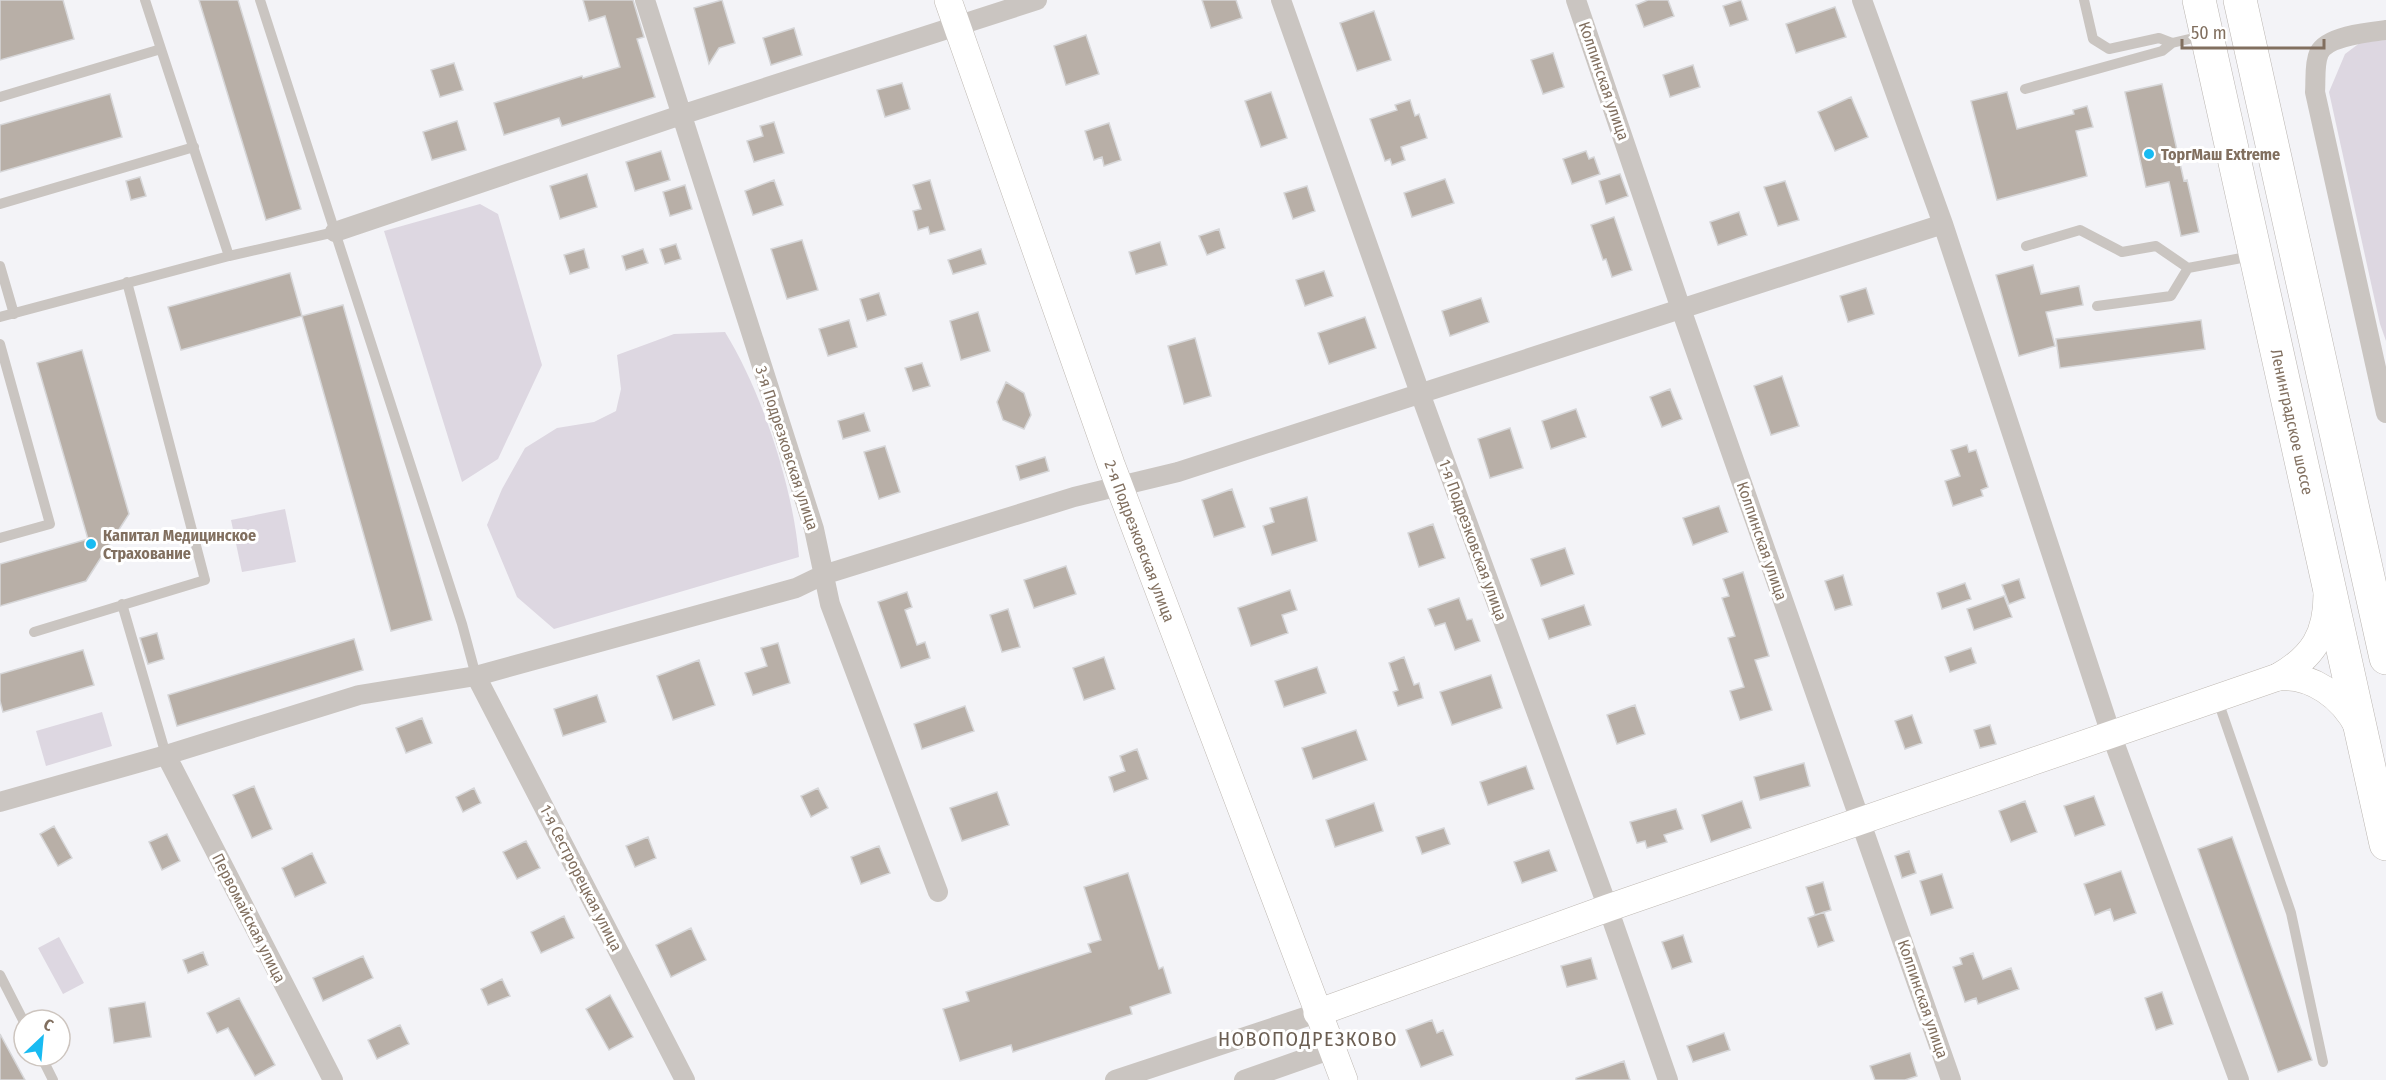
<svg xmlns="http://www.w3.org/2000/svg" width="2386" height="1080" font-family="'Fira Sans Condensed',sans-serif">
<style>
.green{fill:#ddd7e1}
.building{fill:#b8afa7;stroke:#d6d6d8;stroke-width:1.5}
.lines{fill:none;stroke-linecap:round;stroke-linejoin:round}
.secondary-casing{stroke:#bfb9b3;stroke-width:28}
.highway-casing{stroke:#bbb6b2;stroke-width:34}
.lane{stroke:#cac5c1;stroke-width:10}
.street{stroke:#cac5c1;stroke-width:20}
.secondary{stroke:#fff;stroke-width:27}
.highway{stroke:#fff;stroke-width:33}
.poi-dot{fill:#18bbf2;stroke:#fff;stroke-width:2}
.labels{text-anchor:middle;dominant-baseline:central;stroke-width:6;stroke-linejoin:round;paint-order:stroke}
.street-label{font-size:16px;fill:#816f5f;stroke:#fff}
.poi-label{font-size:16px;font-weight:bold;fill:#816f5f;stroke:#fff;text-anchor:start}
.quarter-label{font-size:20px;letter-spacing:1.5px;fill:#6b5e52;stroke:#fff}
</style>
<rect width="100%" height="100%" fill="#f3f3f7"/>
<path class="green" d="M2386,40v301l-6,-17 -51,-232 16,-38 16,-12z
M480,204l18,10 44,151 -44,94 -36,23 -78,-251z
M725,332c37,60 68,155 74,225l-245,72 -37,-32 -30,-72 15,-36 23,-41 32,-20 37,-6 22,-11 5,-22 -4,-34 57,-21z
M285,509l11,53 -54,10 -11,-52z
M102,712l10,34 -66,20 -10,-35z
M59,937l25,46 -21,11 -25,-46z"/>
<path class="building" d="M0,0h63l11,39 -74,21z
M199,0h39l63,209 -35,11z
M583,0h50l11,37 -7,2 18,58 -93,29 -3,-8 -55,17 -10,-32 88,-27 1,2 37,-11 -15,-51 -16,5z
M722,0l13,43 -16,5 -10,16 -15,-56z
M1202,0h34l6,18 -31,10z
M1648,0h20l6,16 -30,11 -8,-22z
M1741,0l7,20 -18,6 -7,-20z
M1835,7l11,30 -50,16 -10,-29z
M1374,11l17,49 -34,11 -17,-48z
M794,28l8,27 -31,10 -8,-27z
M1086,35l13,39 -33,11 -12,-39z
M1553,53l11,34 -21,7 -12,-34z
M454,63l9,27 -23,7 -9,-27z
M1693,65l7,22 -30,10 -7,-22z
M902,83l8,26 -25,8 -8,-27z
M2162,84l22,97 3,-1 12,52 -18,4 -12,-54 -23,5 -21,-95z
M1271,92l16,46 -26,9 -16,-46z
M2007,92l10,37 57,-15 -1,-4 14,-4 6,21 -17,4 11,45 -90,24 -26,-99z
M110,94l12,43 -122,35v-47z
M1851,97l17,40 -33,14 -17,-39z
M1410,100l5,16 4,-2 8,24 -26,9 4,13 -13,5 -2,-6 -5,2 -15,-42 27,-9 -2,-5z
M457,121l9,29 -34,10 -9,-28z
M774,122l10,31 -30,9 -7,-21 16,-5 -3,-10z
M1109,123l12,37 -17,6 -2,-9 -8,3 -9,-29z
M661,151l9,29 -35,11 -9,-29z
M1586,151l3,8 5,-2 6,17 -28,10 -9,-25z
M587,174l10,33 -37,12 -10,-33z
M1620,174l8,22 -22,8 -7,-23z
M140,177l6,19 -15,4 -5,-19z
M1445,179l9,24 -42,14 -8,-24z
M774,180l9,25 -30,10 -8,-24z
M930,180l15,50 -15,4 -2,-7 -10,3 -5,-19 8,-2 -8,-24z
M1785,181l14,39 -21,6 -14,-39z
M685,185l7,24 -22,7 -7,-24z
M1307,186l8,25 -22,8 -9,-26z
M1739,212l8,23 -29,10 -8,-23z
M1614,217l18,53 -20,7 -6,-18 -3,1 -12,-35z
M1219,229l6,19 -18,7 -8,-19z
M802,240l16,50 -31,9 -16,-50z
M1160,242l7,23 -31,9 -7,-22z
M676,244l5,15 -16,5 -5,-15z
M584,249l5,19 -19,6 -6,-19z
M643,249l5,14 -22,7 -4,-14z
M981,249l5,15 -33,10 -5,-14z
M2033,265l8,29 38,-8 4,19 -37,7 9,34 -36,10 -23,-81z
M1324,271l9,25 -28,10 -9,-26z
M290,273l12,43 -121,34 -13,-43z
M1866,288l8,26 -26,8 -8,-26z
M879,293l7,22 -19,6 -7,-22z
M1481,298l8,24 -39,14 -8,-25z
M343,305l89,315 -41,11 -89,-315z
M978,312l12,39 -29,9 -11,-39z
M1365,317l11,31 -47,16 -11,-31z
M849,320l8,27 -29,9 -9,-27z
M2201,320l4,29 -145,19 -4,-29z
M1195,338l16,58 -27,8 -16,-58z
M82,350l47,164 -43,67 -86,25v-42l88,-25 -51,-176z
M922,363l8,23 -17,5 -8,-23z
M1782,376l17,50 -28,9 -17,-49z
M1006,382l18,11 7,22 -7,14 -21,-9 -6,-18z
M1670,389l12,30 -20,8 -12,-30z
M1576,409l10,28 -35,12 -9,-28z
M864,413l6,18 -27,8 -5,-18z
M1510,428l13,40 -33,10 -12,-39z
M1967,445l2,7 7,-2 12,37 -7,3 2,6 -30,10 -8,-25 15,-5 -9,-26z
M885,446l15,46 -21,7 -15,-47z
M1045,457l4,14 -29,9 -4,-14z
M1232,489l13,38 -31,10 -12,-37z
M1307,497l10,44 -45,14 -9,-29 11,-4 -4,-14z
M1719,506l9,26 -35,13 -10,-27z
M1433,524l12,34 -26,9 -11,-34z
M1565,548l9,26 -33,12 -10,-27z
M1066,566l10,28 -42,14 -10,-28z
M1743,572l26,84 -14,4 17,50 -32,10 -10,-29 14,-4 -16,-49 7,-2 -13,-38 7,-2 -6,-17z
M1843,575l9,30 -17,5 -10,-29z
M2019,579l6,19 -16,6 -7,-19z
M1965,583l6,16 -29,10 -5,-16z
M1290,590l7,20 -15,5 6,18 -37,13 -13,-38z
M907,592l5,15 -7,3 12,35 8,-3 5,16 -29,10 -23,-66z
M2004,596l8,21 -38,13 -7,-21z
M1459,598l8,22 5,-1 8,22 -25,9 -10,-27 -10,3 -7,-17z
M1584,605l7,20 -42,14 -7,-20z
M1008,609l12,38 -18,5 -12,-37z
M157,633l7,26 -16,5 -8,-26z
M354,639l9,31 -186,56 -9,-31z
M778,643l12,40 -37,12 -8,-22 22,-7 -6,-18z
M1971,648l5,15 -26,9 -5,-15z
M83,650l11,35 -91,27 -3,-11v-27z
M1104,657l11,32 -31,11 -11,-32z
M1404,657l10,28 5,-2 4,15 -25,8 -5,-14 5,-2 -9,-27z
M699,660l16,45 -42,15 -16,-44z
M1317,667l9,26 -42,14 -9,-26z
M1491,675l11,33 -50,17 -12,-33z
M597,695l9,27 -43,14 -9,-27z
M1635,705l10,29 -28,10 -10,-29z
M965,706l9,25 -52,18 -8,-25z
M1912,715l10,28 -17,6 -10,-28z
M422,718l10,25 -26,10 -10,-25z
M1990,725l6,19 -16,4 -6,-18z
M1356,730l11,30 -54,19 -11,-31z
M1137,749l11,30 -34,13 -5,-15 16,-6 -5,-15z
M1804,763l6,23 -50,14 -6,-23z
M1526,766l8,23 -46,16 -8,-23z
M254,786l18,43 -20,9 -19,-43z
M474,788l7,15 -18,9 -7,-15z
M818,788l10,20 -17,9 -10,-21z
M997,792l12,33 -47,16 -12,-33z
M2094,796l11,29 -30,11 -11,-30z
M1742,801l9,27 -40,14 -9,-27z
M2025,801l12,31 -26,10 -12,-31z
M1374,803l9,28 -48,16 -9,-27z
M1676,809l7,20 -19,6 3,7 -20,6 -2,-7 -8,2 -7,-21z
M54,826l18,32 -14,8 -18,-32z
M1444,828l6,16 -28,10 -6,-17z
M167,834l13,27 -18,9 -13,-28z
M648,837l8,21 -21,9 -9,-21z
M2232,837l80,223 -34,12 -80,-223z
M526,841l14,27 -23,11 -14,-27z
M879,846l11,27 -29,11 -10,-27z
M1549,850l8,21 -35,12 -8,-21z
M1909,851l7,22 -14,5 -7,-22z
M312,853l14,30 -31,14 -13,-29z
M2121,871l15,42 -22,8 -4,-12 -15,6 -11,-31z
M1128,873l31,96 4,-2 8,26 -41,14 2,7 -119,38 -2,-7 -51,16 -17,-52 26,-8 -3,-9 125,-40 -3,-8 13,-4 -17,-53z
M1942,874l11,34 -22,7 -11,-34z
M1823,882l8,28 -16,5 -9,-28z
M1824,912l10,29 -16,6 -10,-29z
M564,916l10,22 -33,15 -10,-21z
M691,928l15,32 -35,17 -15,-32z
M1683,935l9,27 -20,7 -10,-27z
M203,952l5,13 -20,8 -5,-13z
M1973,953l10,26 28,-11 8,21 -41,15 -2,-6 -11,4 -12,-35 9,-3 -2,-6z
M363,956l10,22 -50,23 -10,-23z
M1591,958l6,21 -30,8 -6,-21z
M502,979l8,17 -22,9 -7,-16z
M2162,992l11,32 -17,6 -11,-32z
M610,995l23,42 -24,13 -23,-41z
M239,998l36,67 -20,11 -27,-48 -11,5 -10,-20z
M145,1002l6,35 -37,6 -5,-35z
M1432,1020l5,13 6,-3 10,25 -32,12 -15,-37z
M400,1025l9,19 -32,15 -9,-19z
M1724,1033l6,17 -37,12 -6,-16z
M0,1034l25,46h-25z
M1910,1053l7,23 -12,4h-30l-5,-14z
M1624,1061l6,19h-54v-2z"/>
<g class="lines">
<g class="secondary-casing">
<g id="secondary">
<path id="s1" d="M948,0l163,464 233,616"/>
<path d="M2278,677c34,-3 65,20 80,50"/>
<path d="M1317,1013l291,-105 670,-231c35,-20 49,-42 49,-83"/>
</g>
</g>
<g class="highway-casing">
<g id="highway">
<path id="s2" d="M2199,0l187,844"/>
<path d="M2240,0l146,658"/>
</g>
</g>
<path class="lane" d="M2084,0l9,39 16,10 50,-11 13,5 30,-7
M2025,89l137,-38 10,-8
M0,97l161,-48 -16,-49
M0,204l194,-57
M335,232l127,392 14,52
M2026,246l54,-16 42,22 34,-6 32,22 64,-12
M229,256l106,-24 -75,-232
M0,266l14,48
M2097,306l74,-10 17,-28
M0,317l229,-61 -68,-207
M0,344l50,180 -50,14
M122,604l44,151
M34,632l171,-52 -78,-298
M2217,698l74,215 32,149
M0,975l24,47
M41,1056l12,24"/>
<path class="street" d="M645,0l169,529 16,75 108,288
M1281,0l139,393 188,515 60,172
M1576,0l105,309 270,771
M1862,0l81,224 168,510 128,346
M2386,30c-17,2 -59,6 -67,23 -5,11 -3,27 -4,39l71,321
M335,232l346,-117 356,-115
M476,676l209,404
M166,755l167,325
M0,802l166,-47 193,-60 117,-19 320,-88 27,-13 251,-78 104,-25 765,-248
M1115,1080l202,-67
M1244,1080l88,-31"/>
<use href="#secondary" class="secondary"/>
<use href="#highway" class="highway"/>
</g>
<g class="poi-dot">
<circle cx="2149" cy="154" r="6"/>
<circle cx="91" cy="544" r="6"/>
</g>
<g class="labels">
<g class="street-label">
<text transform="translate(1604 81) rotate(71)">Колпинская улица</text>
<text stroke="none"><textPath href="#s2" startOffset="432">Ленинградское шоссе</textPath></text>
<text transform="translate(787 448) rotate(72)">3-я Подрезковская улица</text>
<text transform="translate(1473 540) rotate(70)">1-я Подрезковская улица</text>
<text transform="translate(1762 541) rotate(71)">Колпинская улица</text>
<text stroke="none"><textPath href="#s1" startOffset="574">2-я Подрезковская улица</textPath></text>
<text transform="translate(581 878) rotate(63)">1-я Сестрорецкая улица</text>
<text transform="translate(249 918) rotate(63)">Первомайская улица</text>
<text transform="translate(1923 999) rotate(71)">Колпинская улица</text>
</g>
<g class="poi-label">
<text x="2161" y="154">ТоргМаш Extreme</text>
<text x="103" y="535">Капитал Медицинское<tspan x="103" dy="18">Страхование</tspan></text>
</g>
<g class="quarter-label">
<text x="1308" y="1039">НОВОПОДРЕЗКОВО</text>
</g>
</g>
<g transform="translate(42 1038) rotate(26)"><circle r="28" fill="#ffffff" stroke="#cdc5bf" stroke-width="1.5"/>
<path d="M0-4.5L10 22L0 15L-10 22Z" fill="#18bbf2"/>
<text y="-9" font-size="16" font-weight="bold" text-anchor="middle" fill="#816f5f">С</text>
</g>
<path d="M2182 39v9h142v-9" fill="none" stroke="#816f5f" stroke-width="3"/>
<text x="2191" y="39" font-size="18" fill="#816f5f" stroke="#ffffff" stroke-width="4.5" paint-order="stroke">50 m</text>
</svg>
